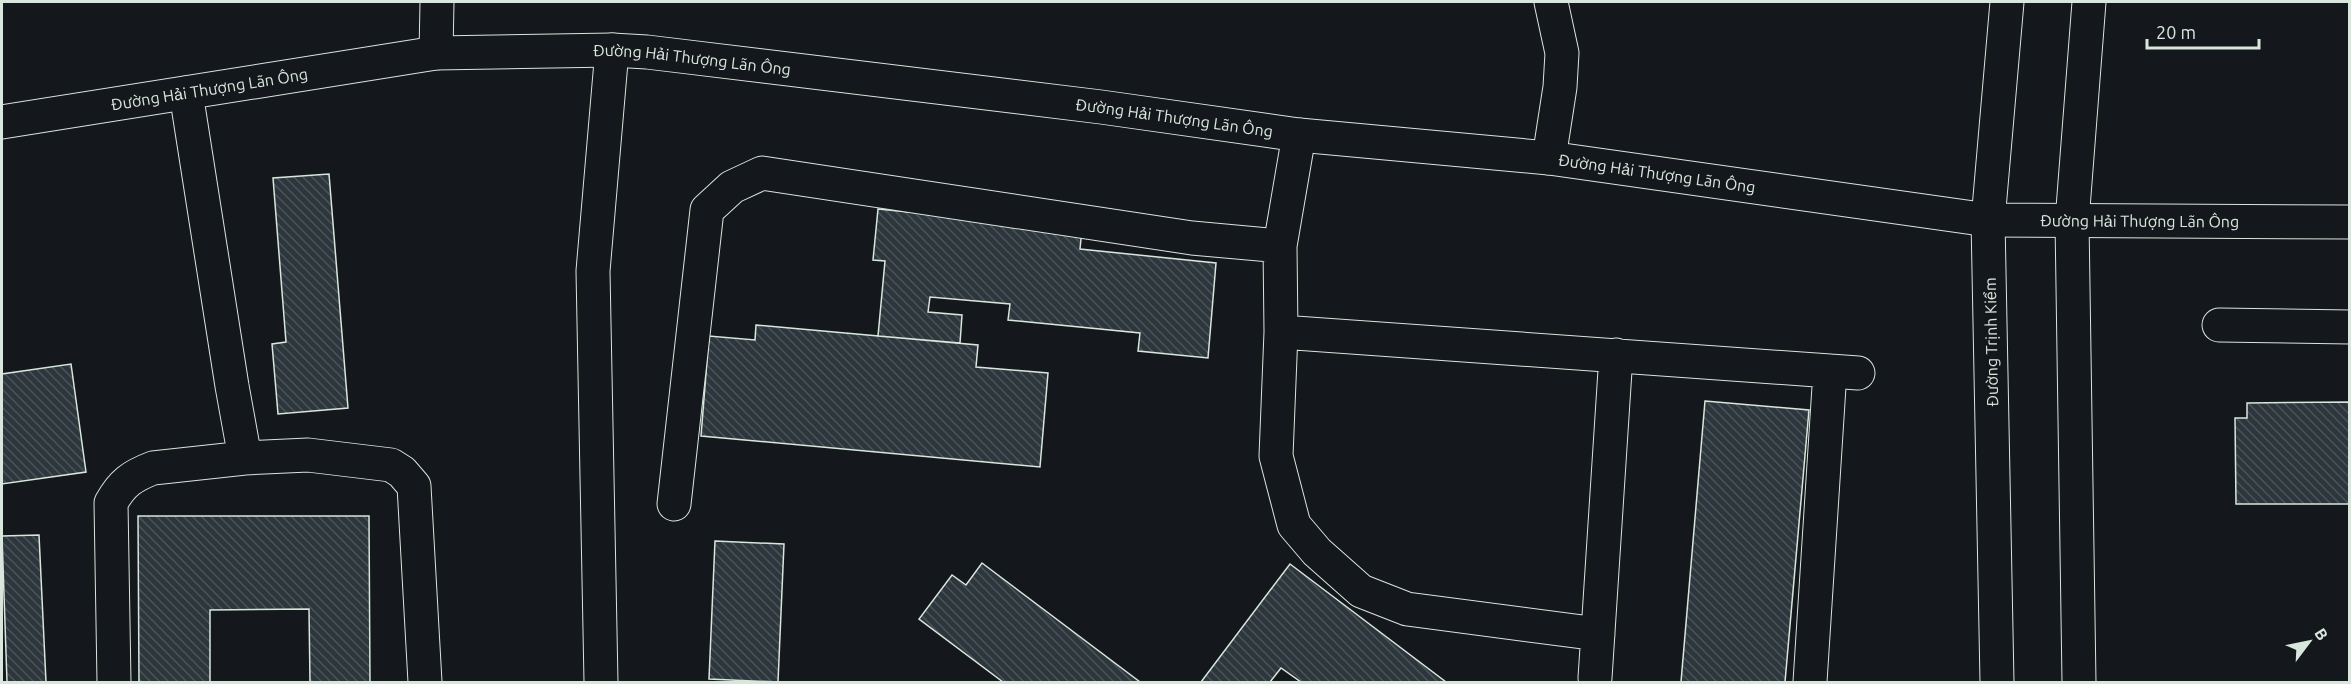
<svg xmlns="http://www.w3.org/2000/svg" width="2351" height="684" font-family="Ubuntu,sans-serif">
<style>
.building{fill:url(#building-back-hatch);stroke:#d8e6dc;stroke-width:1.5}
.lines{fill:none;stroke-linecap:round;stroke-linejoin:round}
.minor-casing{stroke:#d8e6dc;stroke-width:35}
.major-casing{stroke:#d8e6dc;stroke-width:35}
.minor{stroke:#14181c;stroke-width:33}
.major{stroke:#14181c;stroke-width:33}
.labels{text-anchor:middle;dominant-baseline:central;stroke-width:4.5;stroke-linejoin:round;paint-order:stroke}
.street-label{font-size:16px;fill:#d8e6dc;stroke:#14181c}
</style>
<defs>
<pattern id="building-back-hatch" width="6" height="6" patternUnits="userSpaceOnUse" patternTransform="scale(1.5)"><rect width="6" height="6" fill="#2c363c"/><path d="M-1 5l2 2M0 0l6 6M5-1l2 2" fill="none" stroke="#4a5358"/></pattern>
</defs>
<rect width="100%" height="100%" fill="#14181c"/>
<path class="building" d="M329,174l19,234 -70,6 -6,-70 14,-2 -13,-164z
M878,209l204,20 -2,20 136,14 -8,95 -70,-7 2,-18 -132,-13 2,-16 -80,-7 -2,15 34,3 -2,28 -82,-7 7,-75 -12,-1z
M756,325l222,20 -2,22 72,6 -8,94 -339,-31 8,-100 46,4z
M71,364l15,108 -84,12v-110z
M1705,401l104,9 -24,272h-104z
M2350,402v102h-114l-1,-86h12v-15z
M138,516h231l1,166h-60l-1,-73 -99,1v72h-71z
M39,535l7,147h-39l-5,-146z
M715,541l69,3 -6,138 -69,-3z
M982,563l158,119h-137l-84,-63 33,-44 14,10z
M1290,564l156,118h-145l-20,-14 -11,14h-69z"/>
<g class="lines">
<g class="minor-casing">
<path id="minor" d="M436,53l1,-51
M186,93l46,293 13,72 63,-3 83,10 11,7 12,14 11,196
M1299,135l-19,111 1,86 -5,124 18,69 23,27 44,39 46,18 191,25
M1549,158l11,-71 2,-34 -11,-51
M2219,325l131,2
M1281,332l577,41
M674,504l33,-294 25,-23 30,-14 430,65 88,8
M1595,678l21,-323
M114,682l-3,-179c11,-20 21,-27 42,-35l92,-10
M601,682l-8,-411 19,-221
M1810,682l20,-311"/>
</g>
<g class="major-casing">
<g id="major">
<path id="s1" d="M2,122l434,-69 176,-3 35,2 454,55 198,28 250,23 439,62 362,2"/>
<path d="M1997,682l-9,-462 19,-218"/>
<path d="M2079,682l-7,-461 17,-219"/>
</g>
</g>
<use href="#minor" class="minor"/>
<use href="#major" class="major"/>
</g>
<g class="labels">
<g class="street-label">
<text stroke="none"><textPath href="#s1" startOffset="696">Đường Hải Thượng Lãn Ông</textPath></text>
<text stroke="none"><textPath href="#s1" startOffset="210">Đường Hải Thượng Lãn Ông</textPath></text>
<text stroke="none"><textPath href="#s1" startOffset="1182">Đường Hải Thượng Lãn Ông</textPath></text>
<text stroke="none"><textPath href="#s1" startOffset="1668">Đường Hải Thượng Lãn Ông</textPath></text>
<text stroke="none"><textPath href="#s1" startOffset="2154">Đường Hải Thượng Lãn Ông</textPath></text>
<text transform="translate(1991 342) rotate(-91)">Đường Trịnh Kiểm</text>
</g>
</g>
<rect width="2351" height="684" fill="none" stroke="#d8e6dc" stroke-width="6"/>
<g transform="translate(2309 642) rotate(58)" stroke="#14181c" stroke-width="4.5" paint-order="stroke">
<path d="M0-4.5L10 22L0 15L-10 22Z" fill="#d8e6dc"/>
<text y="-9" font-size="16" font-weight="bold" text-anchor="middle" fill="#d8e6dc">B</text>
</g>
<path d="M2147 39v9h112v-9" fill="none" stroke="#d8e6dc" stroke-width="3"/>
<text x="2156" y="39" font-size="18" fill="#d8e6dc" stroke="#14181c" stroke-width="4.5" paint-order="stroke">20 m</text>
</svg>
